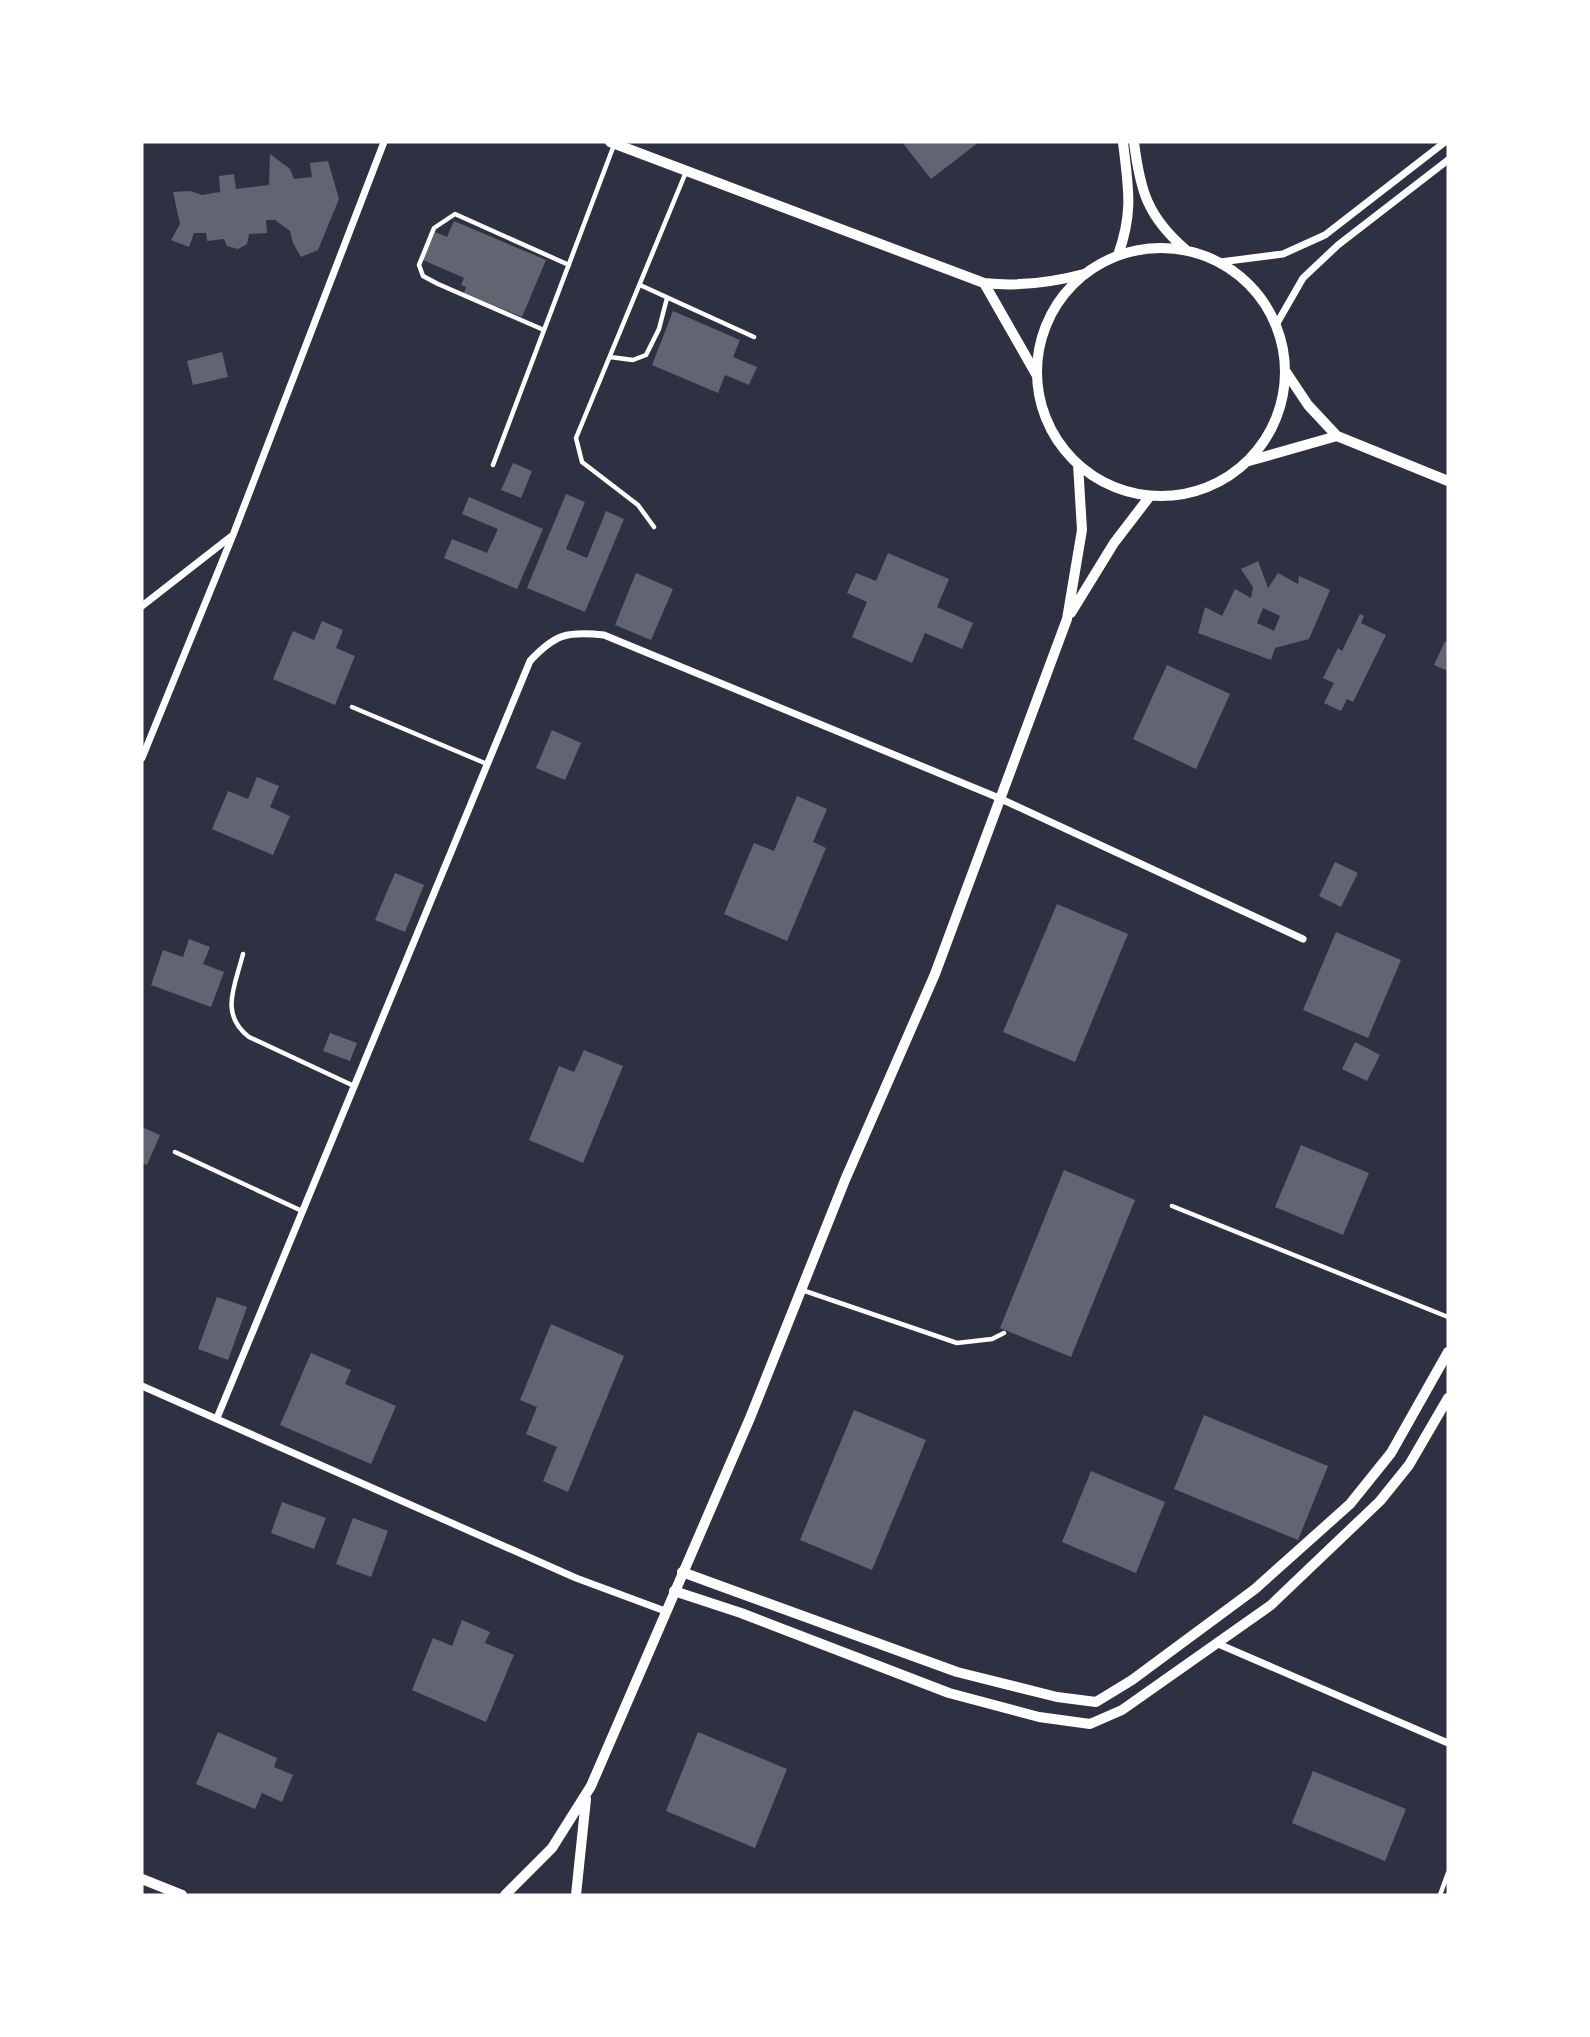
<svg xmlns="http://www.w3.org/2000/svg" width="1590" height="2037" font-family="Merriweather,serif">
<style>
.building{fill:#626471;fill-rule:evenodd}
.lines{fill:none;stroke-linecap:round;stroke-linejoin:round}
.service{stroke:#fff;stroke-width:4.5}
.minor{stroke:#fff;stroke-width:7}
.tertiary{stroke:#fff;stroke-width:10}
.secondary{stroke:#fff;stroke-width:10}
</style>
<rect width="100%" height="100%" fill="#2d3142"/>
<path class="building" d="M902,142h77l-48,37z
M270,154l20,15 4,10 18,-2 -2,-14 18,-2 11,38 -21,51 -17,7 -8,-14 -3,-12 -15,-11h-9l1,13 -18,1 -2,10 -9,5 -11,-3 -3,-7 -17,2 -1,-8h-12l-5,14 -18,-7 9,-16 -7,-32 17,-1 12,4 18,-3 -1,-16 15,-2 2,15 33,-4z
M454,221l92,39 -24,57 -58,-24 2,-6 -5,-2 3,-7 -41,-18 12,-28 12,5z
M673,311l67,29 -7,17 24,10 -8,18 -24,-10 -7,18 -66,-28z
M222,352l6,25 -35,8 -6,-24z
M513,463l19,8 -11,27 -20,-8z
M566,494l19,8 -19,47 21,9 19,-47 18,8 -39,93 -58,-24z
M469,497l74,32 -26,60 -73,-31 8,-19 35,14 11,-24 -36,-15z
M888,553l61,26 -12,28 36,16 -11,26 -37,-16 -13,30 -60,-26 15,-35 -20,-9 9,-20 20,8z
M1258,561l10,27 10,-15 20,11 1,-8 31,14 -21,49 -34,9 -4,12 -73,-27 7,-26 17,9 13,-27 16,9 2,-11 -12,-18zM1263,608l17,8 -6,15 -17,-8z
M636,573l37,16 -22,51 -36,-15z
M1360,614l4,2 -3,7 25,12 -33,67 -6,-3 -6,12 -17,-8 10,-20 -11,-5 15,-30 4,3z
M322,621l21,9 -7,18 19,8 -20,49 -62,-26 20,-48 21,9z
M1445,641l3,2v28l-14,-6z
M1167,665l63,29 -34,75 -63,-30z
M552,730l29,13 -16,37 -29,-12z
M257,777l22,9 -9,21 20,9 -17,39 -61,-26 16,-38 20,8z
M797,796l30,13 -14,33 13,6 -39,93 -63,-27 30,-71 20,8z
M1335,862l23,11 -17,34 -22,-11z
M395,873l29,12 -19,47 -30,-12z
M1057,904l71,30 -53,128 -72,-30z
M1336,932l65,28 -33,78 -65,-28z
M189,939l21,8 -7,17 21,8 -13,35 -60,-22 12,-35 20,7z
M330,1033l27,10 -7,18 -27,-10z
M1355,1042l25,13 -13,26 -25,-12z
M584,1050l39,16 -40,97 -54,-23 30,-74 15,6z
M142,1127l18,8 -13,30 -5,-2z
M1301,1145l68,28 -26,62 -68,-28z
M1064,1170l71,30 -64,157 -71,-29z
M217,1297l30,10 -19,53 -30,-11z
M551,1324l73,32 -56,136 -25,-11 14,-34 -31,-13 11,-27 -17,-7z
M311,1353l40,17 -6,14 51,22 -25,58 -91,-39z
M854,1410l72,30 -54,130 -72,-30z
M1204,1415l124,51 -30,74 -124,-51z
M1091,1471l74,31 -29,71 -74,-31z
M282,1502l44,16 -12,31 -43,-16z
M353,1518l35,13 -17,46 -35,-13z
M462,1620l28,12 -5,11 29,12 -28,67 -74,-32 21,-52 19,8z
M218,1732l59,26 -3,9 19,8 -11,27 -20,-9 -7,16 -59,-25z
M698,1732l89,37 -32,79 -89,-37z
M1313,1771l93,38 -21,52 -93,-38z"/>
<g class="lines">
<path class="service" d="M640,285l114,52
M544,330l-106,-46 -15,-8 -4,-11 15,-37 21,-14 114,51
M610,357l23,3 13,-5 13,-26 8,-31
M493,465l121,-320
M654,527l-16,-22 -56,-43 -6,-24 110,-266
M352,707l135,57
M243,954c-8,32 -24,60 6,83l105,49
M175,1152l127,59
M1172,1206l276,111
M802,1290l155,53 35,-4 12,-6
M1440,1895l8,-22"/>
<path class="minor" d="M1220,262l63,-8 42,-19 120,-93
M1276,325l27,-47 35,-33 110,-85
M142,606l91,-71
M142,758l91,-223 151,-393
M142,1386l434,192 89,33
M217,1418l313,-757c25,-27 37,-30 74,-26l395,163 304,141
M1216,1643l232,100"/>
<path class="tertiary" d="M610,142l374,141c35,4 66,0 100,-9
M984,283l52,91
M682,1572l275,100 100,25 39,5 36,-22 123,-91 95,-85 41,-51 57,-101
M674,1591l67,22 208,80 90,24 51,7 32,-14 149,-105 109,-104 29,-36 39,-67"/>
<path class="secondary" d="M1134,142c6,48 13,74 51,107
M1037 372a124 124 0 1 1 248 0a124 124 0 1 1-248 0Z
M1118,255c16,-44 10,-69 5,-113
M1286,372l22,33 29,31 111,45
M1249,461l88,-25
M1071,613l43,-70 36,-47
M142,1879l40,16
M505,1895l47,-47 39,-62 159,-368 95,-238 90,-206 132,-355 15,-89 -4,-66
M576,1895l10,-96"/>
</g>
<rect width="1590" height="2037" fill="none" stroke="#ffffff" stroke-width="287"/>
</svg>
